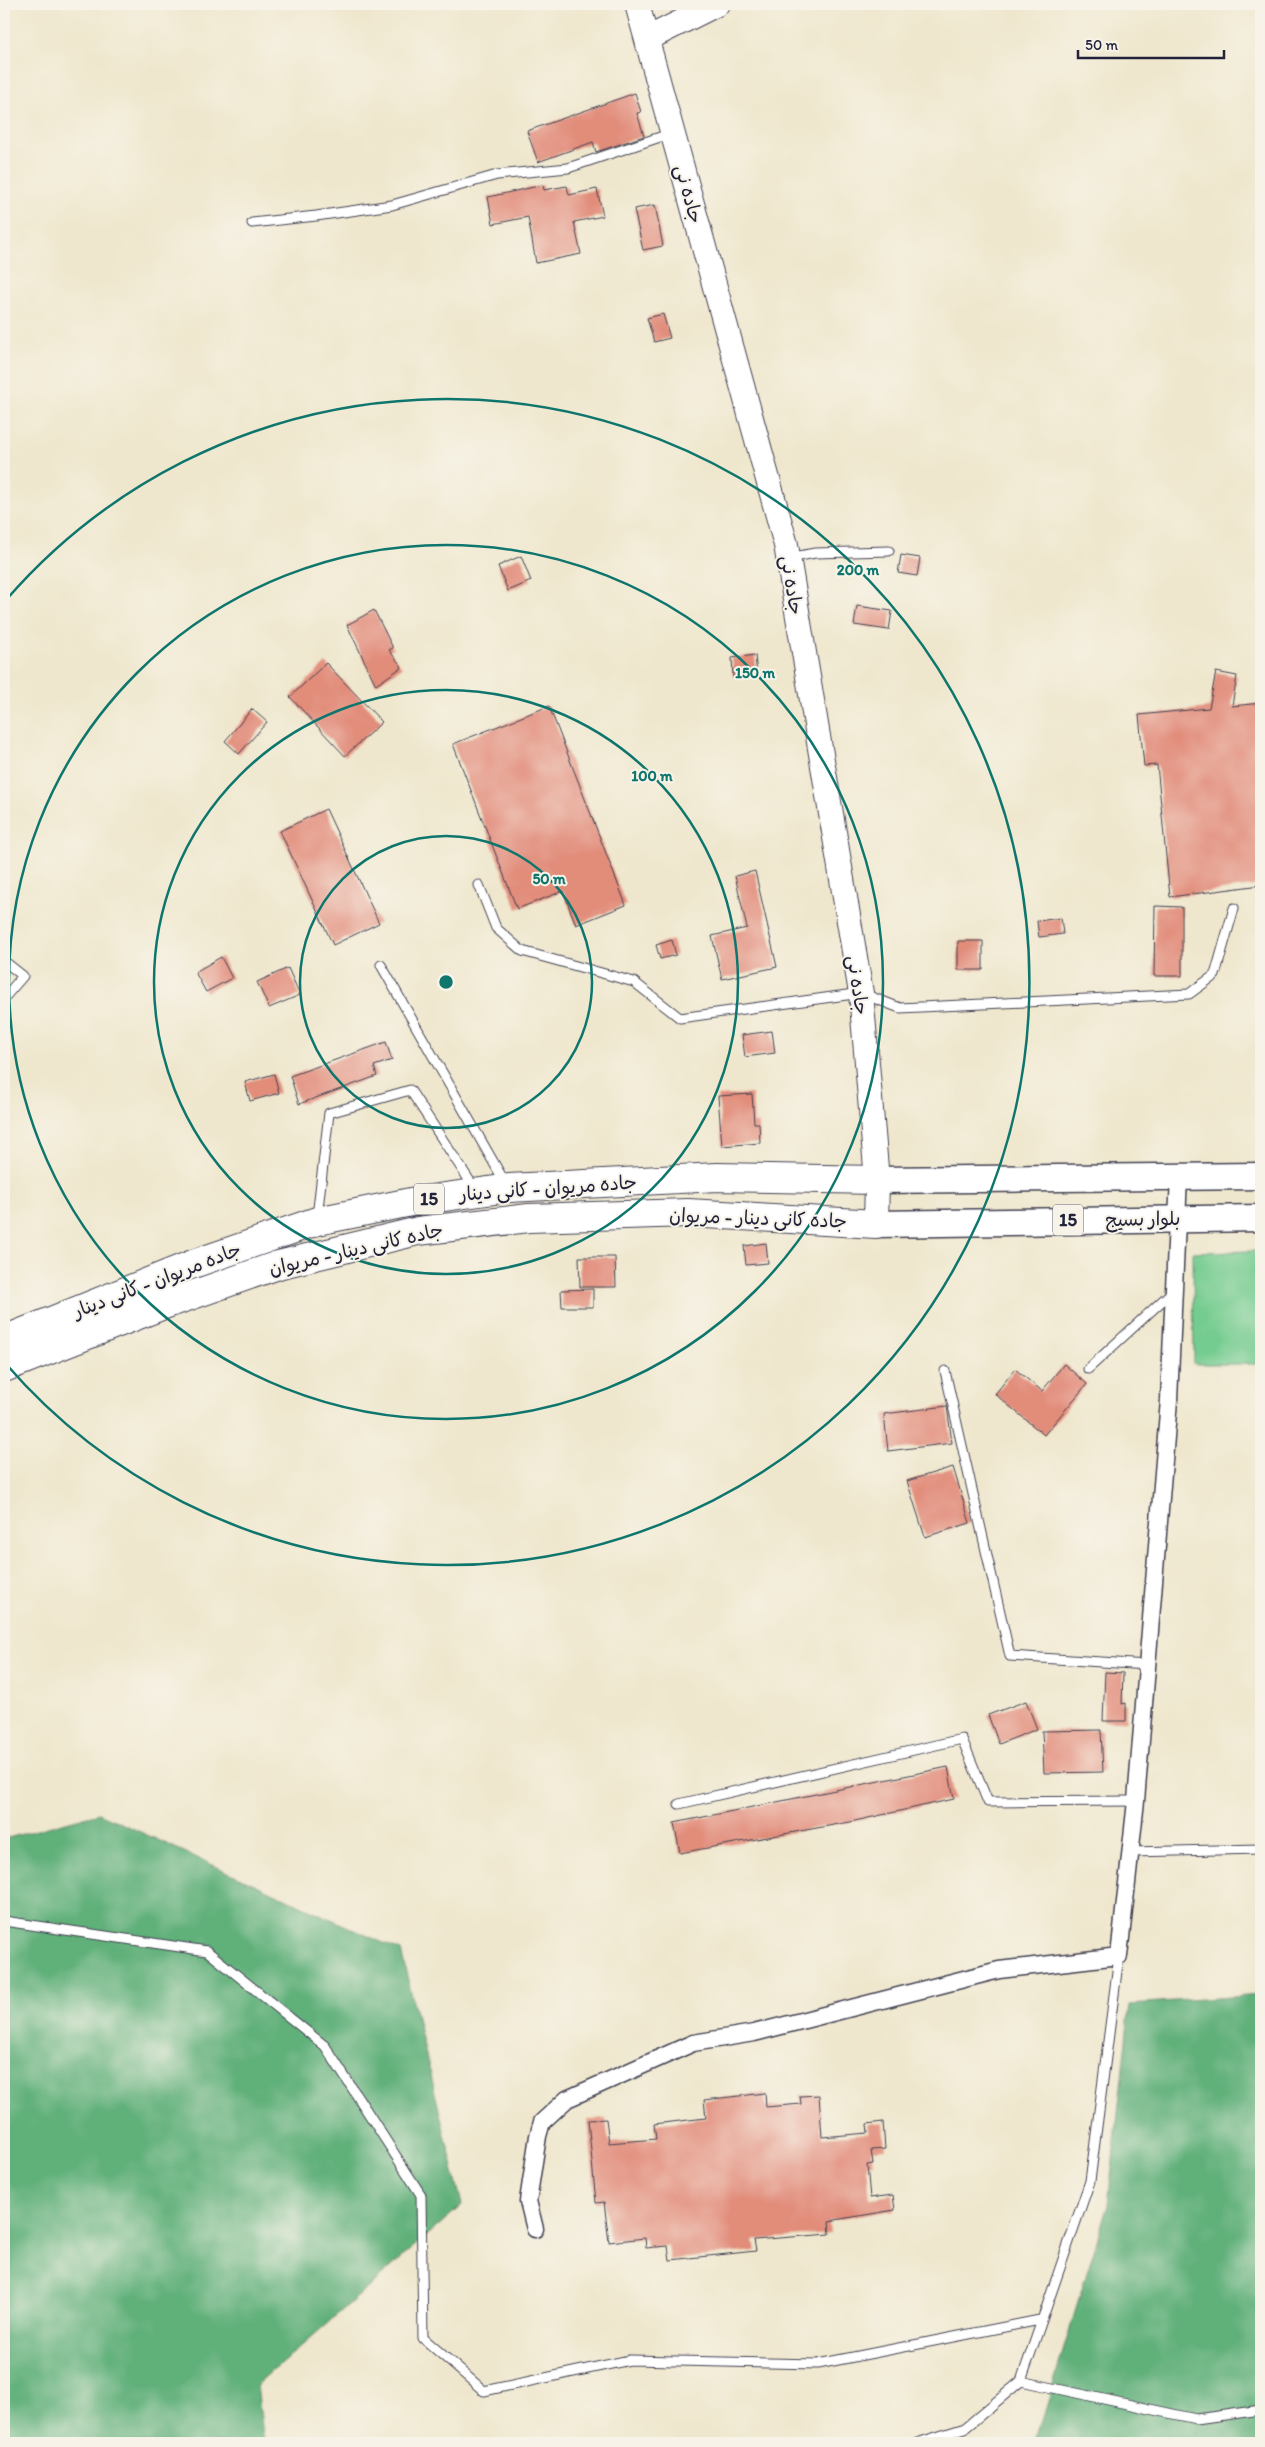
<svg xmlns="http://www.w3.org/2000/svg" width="1265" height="2447" font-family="Itim,'Playpen Sans Arabic',sans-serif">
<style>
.green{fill:#75cc90;stroke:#4c7766}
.forest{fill:#60b07a;stroke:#41695a}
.building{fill:#e28c7a}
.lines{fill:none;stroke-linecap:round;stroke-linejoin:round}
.lane-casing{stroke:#414051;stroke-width:11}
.street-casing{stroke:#414051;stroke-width:19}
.secondary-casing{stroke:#414051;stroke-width:26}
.primary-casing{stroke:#414051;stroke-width:29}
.highway-casing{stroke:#414051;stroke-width:30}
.lane{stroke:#fff;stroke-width:9}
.street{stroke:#fff;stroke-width:16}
.secondary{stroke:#fff;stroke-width:24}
.primary{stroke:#fff;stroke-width:26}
.highway{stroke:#fff;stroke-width:28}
.ring{fill:none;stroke:#0f766e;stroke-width:2.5}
.labels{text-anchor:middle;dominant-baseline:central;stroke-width:4;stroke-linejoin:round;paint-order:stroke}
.shield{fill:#f7f3e8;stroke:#62616f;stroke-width:1}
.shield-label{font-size:18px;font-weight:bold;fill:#22223b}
.street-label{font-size:19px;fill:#22223b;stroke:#f7f3e8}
.centre{fill:#0f766e;stroke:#f7f3e8;stroke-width:2.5}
.ring-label{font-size:15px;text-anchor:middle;font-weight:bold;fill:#0f766e;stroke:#f7f3e8;stroke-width:4;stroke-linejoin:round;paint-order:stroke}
</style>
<rect width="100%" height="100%" fill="#f7f3e8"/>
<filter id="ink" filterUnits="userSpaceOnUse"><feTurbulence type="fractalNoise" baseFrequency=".02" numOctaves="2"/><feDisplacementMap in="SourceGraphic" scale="10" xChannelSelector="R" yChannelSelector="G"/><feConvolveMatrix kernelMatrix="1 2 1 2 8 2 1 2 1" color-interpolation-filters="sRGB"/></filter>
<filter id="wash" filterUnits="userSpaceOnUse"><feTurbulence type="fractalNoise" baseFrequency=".0096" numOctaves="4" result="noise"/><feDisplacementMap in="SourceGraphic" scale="20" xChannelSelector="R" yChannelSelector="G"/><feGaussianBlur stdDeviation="1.12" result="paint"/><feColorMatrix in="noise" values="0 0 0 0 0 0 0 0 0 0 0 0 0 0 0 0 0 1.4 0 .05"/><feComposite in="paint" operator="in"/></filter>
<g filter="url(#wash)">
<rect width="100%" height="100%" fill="#efe7cd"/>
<path class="green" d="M1261,1251v113h-67l-1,-112z"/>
<path class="forest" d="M99,1813l302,138 61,254 -205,180 7,58h-260v-604z
M1261,1995v448h-226l73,-239 22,-200z"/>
<g id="blocks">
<path class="building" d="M635,93l6,19 -4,1 7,23 -48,16 -3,-10 -55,20 -11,-31z
M543,185l1,5 23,-4 2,9 28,-6 6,27 -29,6 7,32 -45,9 -8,-46 -35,7 -5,-27z
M655,205l8,41 -20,4 -9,-41z
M663,314l7,24 -16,4 -7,-24z
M901,555l19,3 -3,18 -19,-3z
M521,556l10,25 -23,10 -10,-25z
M857,606l35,5 -3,19 -35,-5z
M374,610l19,38 -4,2 13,17 -26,18 -29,-60z
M755,655l2,20 -24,2 -1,-19z
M326,663l56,59 -37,34 -55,-59z
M1216,672l21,4 -5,30 29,-3v182l-91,12 -13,-132 -13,1 -5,-51 70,-7z
M549,706l77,199 -50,20 -13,-34 -46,18 -64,-165z
M252,709l15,13 -28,32 -14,-13z
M326,809l53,114 -46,22 -53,-114z
M755,871l22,96 -55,12 -10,-43 35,-8 -12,-52z
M1155,906l27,1v69h-28z
M1061,918l2,16 -24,3 -2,-16z
M672,940l4,15 -16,4 -4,-14z
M958,941h25v29h-25z
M221,957l11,21 -26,14 -11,-20z
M288,968l12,27 -31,13 -12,-26z
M772,1031l3,22 -30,4 -3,-22z
M386,1042l6,18 -18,6 3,10 -78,28 -9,-28z
M274,1074l5,19 -29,8 -5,-19z
M752,1094l2,29h5l1,20 -38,3 -4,-50z
M766,1243l2,20 -22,2 -2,-19z
M579,1257h36l1,30h-36z
M593,1289v18h-31l-1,-17z
M1064,1364l23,20 -43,51 -49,-41 20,-25 27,22z
M947,1406l5,37 -64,8 -4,-37z
M953,1467l17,56 -45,14 -18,-56z
M1105,1672l18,1 -1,31 4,-1v18h-23z
M1026,1701l11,28 -38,15 -11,-29z
M1101,1730l2,42 -59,1 -2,-42z
M948,1767l6,32 -104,23 -170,31 -6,-30z
M765,2093l1,14 35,-3 -1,-8 19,-1 3,42 46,-4 -1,-9 16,-2 2,27 -14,1 2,14 -6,1 3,33 23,-3 2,15 -66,11 1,13 -76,6 2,11 -86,9 -2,-14 -22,2 -1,-10 -36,4 -5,-40 -8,1 -8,-83 18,-1 3,24 47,-4 -2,-15 52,-6 -2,-18z"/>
</g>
</g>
<g filter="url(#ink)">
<use href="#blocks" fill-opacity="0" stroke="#414051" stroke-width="1"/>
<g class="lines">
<g class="lane-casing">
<path id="lane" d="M252,223l64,-7 76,-11 105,-30 71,-7 104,-35
M789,558l26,-5 74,-2
M479,885l17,43 26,23 112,31 46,36 181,-25 39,15 289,-14 26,-19 19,-67
M4,961l19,15 -19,22
M381,965l126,221
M317,1217l12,-104 81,-23 65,99
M1088,1369l86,-79
M945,1371l65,285 137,9
M679,1804l283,-65 26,63 148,-1
M1131,1852l130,-3
M4,1921l203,30 118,95 96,149 2,143 61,53 146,-31 188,4 222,-44
M1021,2381l175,38 65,-9
M917,2443l48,-15 56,-47 69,-200 29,-225"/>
</g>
<g class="street-casing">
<path id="street" d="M535,2229l-7,-28 10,-65 4,-14 25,-23 126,-56 61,-10 245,-63 120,-14 17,-155 33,-401 10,-223"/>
</g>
<g class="secondary-casing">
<path id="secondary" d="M637,4l149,541 75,448 16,187 -1,44
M647,39l70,-35"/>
</g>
<g class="primary-casing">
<path id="primary" d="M877,1180l384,-4
M876,1224l385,-6"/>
</g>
<g class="highway-casing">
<path id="highway" d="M4,1340l189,-76 124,-43 99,-20 93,-13 208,-11 160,3
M4,1368l157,-62 117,-41 140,-34 111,-13 159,-5 188,11"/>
</g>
<use href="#lane" class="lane"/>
<use href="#street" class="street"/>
<use href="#secondary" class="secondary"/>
<use href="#primary" class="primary"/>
<use href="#highway" class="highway"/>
</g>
</g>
<g class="ring">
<circle cx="446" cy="982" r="146"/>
<circle cx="446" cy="982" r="292"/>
<circle cx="446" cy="982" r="437"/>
<path d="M6 600A583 583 0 1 1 6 1364"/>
</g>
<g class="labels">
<g class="shield">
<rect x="414" y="1183.5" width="30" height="31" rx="4"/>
<rect x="1053" y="1204.5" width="30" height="31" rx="4"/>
</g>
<g class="shield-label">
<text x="429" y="1199">15</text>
<text x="1068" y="1220">15</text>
</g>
<g class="street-label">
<text transform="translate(689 194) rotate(75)">جاده نی</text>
<text transform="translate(792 585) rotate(81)">جاده نی</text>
<text transform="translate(858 985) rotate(82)">جاده نی</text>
<text transform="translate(548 1188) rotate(-4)">جاده مریوان - کانی دینار</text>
<text transform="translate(758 1218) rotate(2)">جاده کانی دینار - مریوان</text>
<text transform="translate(1143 1219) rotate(-1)">بلوار بسیج</text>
<text transform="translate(356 1249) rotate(-13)">جاده کانی دینار - مریوان</text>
<text transform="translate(157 1280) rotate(-21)">جاده مریوان - کانی دینار</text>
</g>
</g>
<circle cx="446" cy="982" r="8" class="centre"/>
<g class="ring-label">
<text x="858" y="575">200 m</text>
<text x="755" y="678">150 m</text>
<text x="652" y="781">100 m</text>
<text x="549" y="884">50 m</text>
</g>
<rect width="1265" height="2447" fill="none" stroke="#f7f3e8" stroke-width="20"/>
<path d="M1078 50v8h146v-8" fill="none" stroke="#22223b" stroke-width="2.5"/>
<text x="1085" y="50" font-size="15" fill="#22223b" stroke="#f7f3e8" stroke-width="4" paint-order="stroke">50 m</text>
</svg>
